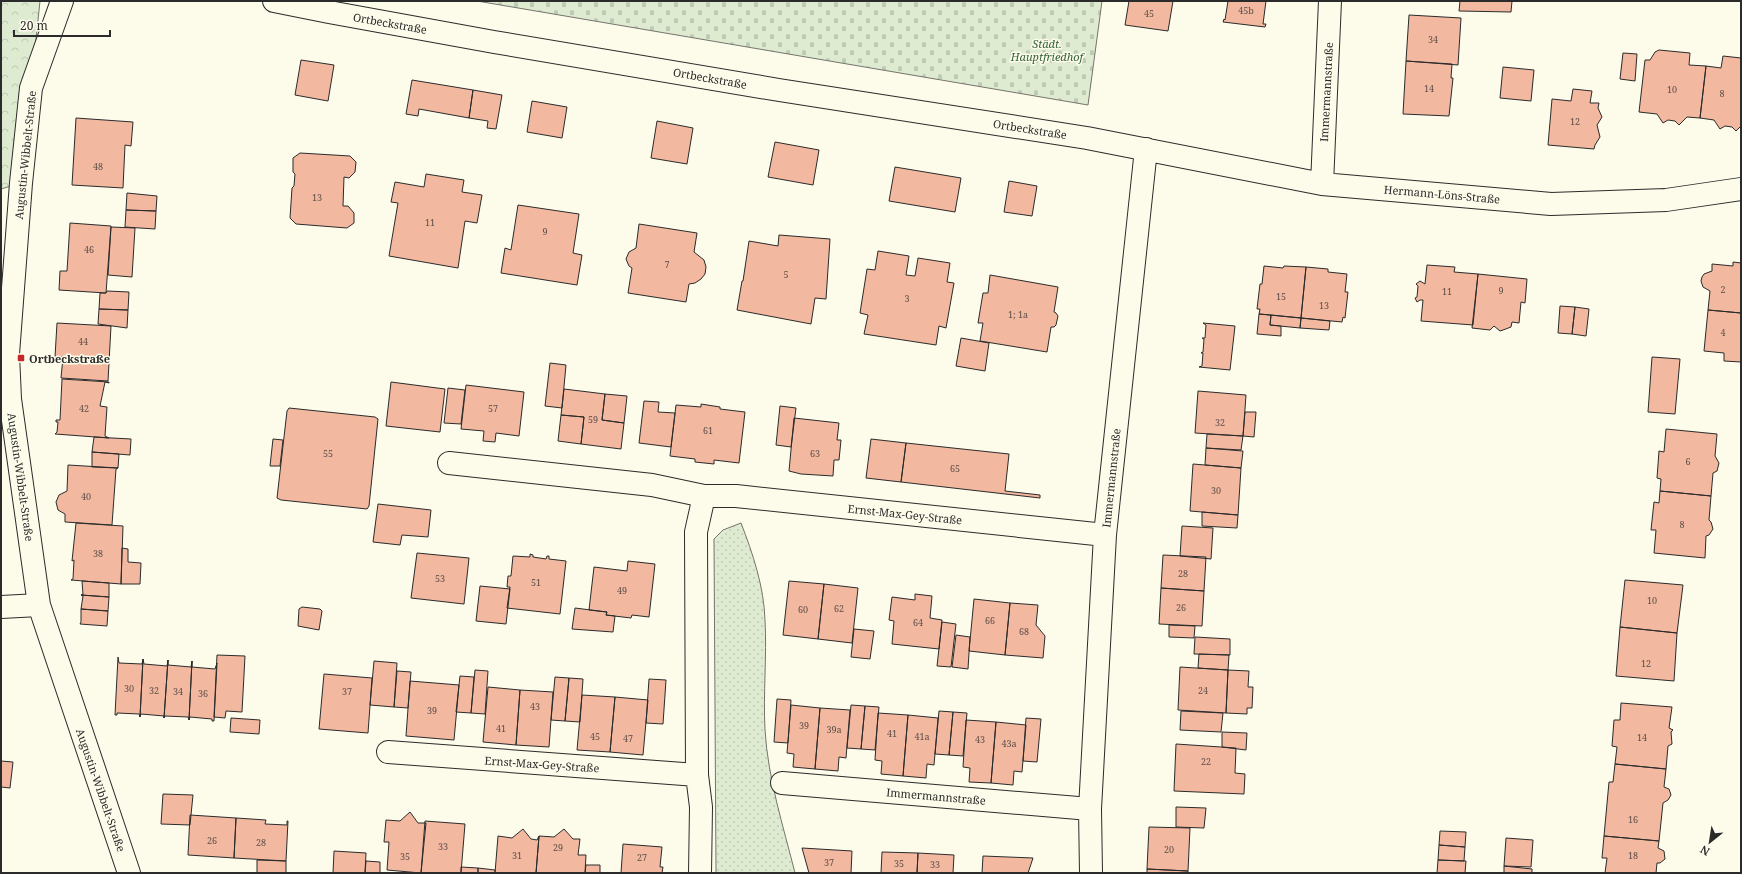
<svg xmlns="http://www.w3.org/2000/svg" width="1742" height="874" font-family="'Noto Serif',serif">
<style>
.grass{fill:url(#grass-dots);stroke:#74746e}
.forest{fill:url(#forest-crowns);stroke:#74746e}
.cemetery{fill:url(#cemetery-stones);stroke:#74746e}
.building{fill:#f2b8a0;stroke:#2b2b2b}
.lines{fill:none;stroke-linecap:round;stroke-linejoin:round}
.minor-casing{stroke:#2b2b2b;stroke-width:24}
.minor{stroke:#fdfbea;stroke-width:22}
.poi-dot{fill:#c62828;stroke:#fdfbea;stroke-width:1.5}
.labels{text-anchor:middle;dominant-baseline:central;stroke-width:3;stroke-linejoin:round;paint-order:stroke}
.number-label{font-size:9px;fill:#5d4e48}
.street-label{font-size:11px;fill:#2b2b2b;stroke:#fdfbea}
.park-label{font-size:11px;font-style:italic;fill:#34623c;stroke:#fdfbea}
.poi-label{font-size:11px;font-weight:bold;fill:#2b2b2b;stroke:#fdfbea;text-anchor:start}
</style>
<defs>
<pattern id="grass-dots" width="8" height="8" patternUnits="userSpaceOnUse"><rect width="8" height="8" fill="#deebd1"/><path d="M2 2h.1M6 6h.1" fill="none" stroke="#bfcab4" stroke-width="1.8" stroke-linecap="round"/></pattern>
<pattern id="forest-crowns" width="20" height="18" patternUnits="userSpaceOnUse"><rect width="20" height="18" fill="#deebd1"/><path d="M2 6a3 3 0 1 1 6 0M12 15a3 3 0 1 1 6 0" fill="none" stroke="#bfcab4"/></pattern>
<pattern id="cemetery-stones" width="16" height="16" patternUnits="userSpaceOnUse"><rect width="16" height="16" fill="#deebd1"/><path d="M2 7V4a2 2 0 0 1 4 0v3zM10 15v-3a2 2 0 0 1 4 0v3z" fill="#bfcab4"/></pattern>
</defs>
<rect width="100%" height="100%" fill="#fdfbea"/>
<path class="grass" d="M741,523c12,31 23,64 24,97 2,37 -2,73 0,110 3,49 18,95 30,143h-79l-2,-334 9,-9z"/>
<path class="forest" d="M1,1h39l-19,182 -20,6z"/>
<path class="cemetery" d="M477,1h625l-14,104z"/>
<path class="building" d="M1129,1h44l-5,30 -43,-6z
M1228,1h38l-3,23h3l-1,3 -42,-5 1,-3 1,1z
M1460,1h52l-1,11 -52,-1z
M1409,15l52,3 -3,47 -52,-4z
M1659,50l31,3 -1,12 17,1 -6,52 -13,-1 -8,8 -4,-4 -7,-1 -5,3 -6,-9 -18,-2 6,-52h5l5,-8z
M1623,53l14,1 -2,27 -15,-2z
M1723,56l18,2v68l-5,5 -4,-4 -7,-1 -5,3 -6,-9 -14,-2 6,-52 15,2z
M301,60l33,5 -6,36 -33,-6z
M1406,61l46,3 -1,14h2l-4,38 -46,-2z
M1503,67l31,3 -3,31 -31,-3z
M412,80l61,10 -4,28 -50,-9 -1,7 -12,-2z
M1573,89l19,2 -2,12h9l-1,5 4,9 -5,8 3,12 -5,8 -1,4 -46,-4 4,-46 19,2z
M473,90l29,5 -6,34 -9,-1 1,-7 -19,-3z
M532,101l35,6 -5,31 -35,-6z
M76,118l57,4 -2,24 -6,-1 -2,43 -51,-3z
M657,121l36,7 -6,36 -36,-6z
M775,142l44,8 -6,35 -45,-8z
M300,153l50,3 6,6 -1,10 -6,6 -5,-1 -1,29h5l6,7v10l-7,5 -51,-4 -6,-6 2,-30 2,-2 1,-12 -2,-2v-14z
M895,167l66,11 -6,34 -66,-11z
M426,174l38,6 -2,12 20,3 -5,28 -12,-2 -7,47 -69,-12 9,-53 -7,-1 4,-20 29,5z
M1009,181l28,5 -5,30 -28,-4z
M127,193l30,3 -1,15 -30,-1z
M518,205l61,9 -6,39 9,2 -5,30 -76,-12 4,-25 6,2z
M126,210l30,1 -1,18 -30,-2z
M70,223l41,3 -5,67 -47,-3 1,-19h7z
M639,224l58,9 -3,19 10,8 2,7 -1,7 -4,5 -6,4 -6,1 -3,18 -58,-9 4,-25 -3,-2 -3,-7 3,-7 7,-4z
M111,227l24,1 -3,49 -24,-2z
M779,235l51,4 -4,60 -11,-1 -4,26 -74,-14 5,-29h1l6,-40 29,5z
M878,251l31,5 -3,19 9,1 3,-18 32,5 -3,19 7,1 -8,45 -7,-2 -3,19 -72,-11 4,-19 -8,-2 7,-44 8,1z
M1733,262l8,1v50l-33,-3 2,-19 -7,-4 -2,-6 1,-4 2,-3 8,-3v-7l21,2z
M1427,265l28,2 -1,5 24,2 -5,51 -52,-4 2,-21h-3l-3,2 -2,-4 2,-1 1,-11 -2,-2 4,-3 5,3z
M1264,266l19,2 1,-2 22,1 -5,51 -42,-4 1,-5h-3l3,-25h2z
M1306,267l22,2v3l19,2 -2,18h3l-3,26 -2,-1 -1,5 -41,-4z
M1478,274l49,5 -2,24 -4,-1 -2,21 -7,-1 -1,5 -8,3 -3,1 -6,-5 -4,4 -18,-2z
M990,275l68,12 -4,25 2,1 2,3 -2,9 -2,2h-3l-4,25 -67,-11 3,-18h-5l5,-30h5z
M107,291l22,1 -1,18 -29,-1 1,-16h6z
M1560,306l15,1 -3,27 -14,-1z
M1575,307l14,2 -3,27 -14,-2z
M99,309l29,1 -1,18 -29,-4z
M1708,310l33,3v49l-17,-1v-8l-20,-2z
M1259,314l12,1 -1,10 11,1v10l-24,-2z
M1271,315l30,3 -1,10 -30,-3z
M1301,318l29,3 -1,9 -29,-2z
M57,323l54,3 -3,55 -47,-3 2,-21h-8z
M1203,323l32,3 -5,44 -31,-3 3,-1 1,-13h-2l2,-1 1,-13 -2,-1h3l1,-13z
M961,338l28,5 -4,28 -29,-5z
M1652,357l28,2 -5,55 -27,-2z
M550,363l16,2 -4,43 -17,-2z
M62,379l47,3v1l-4,-1 -5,24 7,1 -2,29 4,2 -54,-4 2,-2 1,-10h-2v-2h4z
M391,382l54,7 -5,43 -54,-6z
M466,385l58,7 -5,44 -23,-3 -1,9 -12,-1 1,-10 -23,-2z
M448,388l17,2 -4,34 -17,-1z
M564,389l41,5 -3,26 22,3 -3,26 -40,-5 3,-27 -23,-2z
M1198,391l48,4 -3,41 -48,-3z
M605,394l22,2 -3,27 -22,-3z
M644,401l15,1 -1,10 17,1 -4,34 -32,-4z
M701,404l19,3v2l25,3 -6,51 -25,-3v4l-19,-2v-3l-25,-3 6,-51 25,2z
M780,406l16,2 -5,39 -15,-2z
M289,408l86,9 3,2 -9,87 -2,3 -86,-9 -4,-2 10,-87z
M1245,412h11l-2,25 -11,-1z
M561,415l23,2 -3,27 -23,-3z
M794,418l45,5 -2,17h4l-2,20h-5l-1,16 -32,-2 -12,-3z
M1666,429l51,5 -2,22 4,7 -2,8 -4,2 -2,23 -51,-5 1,-12 -4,-1 2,-27 5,1z
M1207,434l36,2 -2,14 -35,-2z
M94,437l37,2 -1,16 -38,-3z
M273,439l10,1 -3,26h-10z
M871,439l35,4 -5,39 -35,-4z
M906,443l103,11 -4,37 35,4v3l-139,-16z
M1206,448l37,3 -2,17 -36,-3z
M92,452l27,2 -1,14 -26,-1z
M1193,464l48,4 -3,47 -48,-4z
M68,465l50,3 -2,1 -4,56 -47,-3v-8l-7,-4 -2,-8 3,-7 8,-4z
M1660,491l51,5 -2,24 2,2 2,7 -4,6 -3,1 -1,22 -51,-5 2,-23h-5l3,-28 5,1z
M378,504l53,6 -3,27 -26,-2 -2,10 -27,-3z
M1202,512l36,3 -1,13 -35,-2z
M76,523l47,3 -2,58 -50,-4 2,-1 1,-19 -2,1z
M1182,526l31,2 -2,31 -31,-3z
M122,548l6,1v13l13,1 -1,21h-19z
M417,553l52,5 -5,46 -53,-6z
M530,554l3,1v2l13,2 1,-3h2v3l17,2 -6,53 -53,-6 3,-21h-3l1,-11h3l2,-20 17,1z
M1163,555l43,2 -2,34 -43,-3z
M628,561l27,3 -6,53 -17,-2 -1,3 -25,-3 1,-3 -18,-2 5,-43 33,4z
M1625,580l58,5 -6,48 -57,-6z
M82,581l27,2v14l-28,-2h2z
M789,581l35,3 -6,55 -35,-4z
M824,584l34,4 -6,55 -34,-4z
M480,586l30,3 -4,35 -30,-3z
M1161,588l43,3 -2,35 -43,-2z
M915,594l17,2 -2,22 12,2 -3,29 -47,-5 2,-23 -5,-1 3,-23 23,3z
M81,595l28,2 -1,14 -27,-2 2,-13z
M974,599l36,4 -5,52 -36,-4z
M1010,603l28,2 -2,20 9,11 -2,22 -38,-3z
M302,607l18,2 2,2 -3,19 -21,-4 1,-17z
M575,608l32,4 -1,3 9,1 -2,16 -41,-3z
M81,609l27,2 -1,15 -27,-2 1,-2z
M942,622l14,2 -5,43 -14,-1z
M1169,625l26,1 -1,12 -25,-1z
M1620,627l57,6 -3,48 -58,-5z
M854,629l20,2 -4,28 -19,-2z
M956,635l14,2 -2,32 -16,-2z
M1195,637l35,2v16l-36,-1z
M1199,654l30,1 -1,15 -30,-2z
M217,655l28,1 -3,56 -16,-1 -1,7 -11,-1z
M118,657l1,6 23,1 1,-5 -3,58 -1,-3 -22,-1v2h-2z
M143,659l1,5 23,2 1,-6 -4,58v-2l-23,-2 -1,3z
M168,660v5l23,2 1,-6 -3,59 -1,-3 -23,-1 -1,2z
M192,661v6l23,2 2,-6 -3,58h-2v-2l-22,-2 -1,3z
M374,661l23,2 -3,44 -24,-2z
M1180,667l48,3 -2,43 -48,-3z
M475,670l13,1 -3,43 -14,-1z
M1228,670l21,1 -1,16h5l-1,21h-5v6l-21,-1z
M397,671l14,1 -3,36 -14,-1z
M324,674l48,4 -4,55 -49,-4z
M460,676l14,1 -3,36 -15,-1z
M555,677l14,1 -4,43 -14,-1z
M569,678l14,1 -3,43 -15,-1z
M649,679l17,1 -3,44 -17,-1z
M410,681l49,4 -5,55 -48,-4z
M488,687l32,3 -4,55 -33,-3z
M520,690l33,2 -4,55 -33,-2z
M582,695l33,2 -5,55 -33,-2z
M615,697l33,3 -5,55 -33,-3z
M777,699l14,1 -3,43 -14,-1z
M1621,703l51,4 -3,21 4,2 -2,2 1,12 -4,2 -2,23 -51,-5 2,-17 -5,-1 2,-26h6z
M791,705l29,3 -5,61 -22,-2 1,-13 -7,-1z
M851,705l14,1 -4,43 -14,-1z
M865,706l14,1 -4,43 -14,-1z
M820,708l30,2 -4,48 -7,-1 -1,14 -23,-2z
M939,711l14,1 -4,43 -14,-1z
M1181,711l42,2 -2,19 -41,-2z
M953,712l14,1 -4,43 -14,-1z
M878,713l30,2 -5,61 -22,-2 1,-13 -7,-1z
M908,715l30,3 -4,47 -7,-1 -1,14 -23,-2z
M231,718l29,2 -1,14 -29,-2z
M1026,718l15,1 -4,43 -14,-1z
M966,720l30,2 -5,61 -22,-1 1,-14 -7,-1z
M996,722l30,3 -4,47 -8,-1 -1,14 -22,-2z
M1222,732l25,1 -1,17 -24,-3z
M1176,744l60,4 -1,25 10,1 -1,20 -70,-3z
M1,761l12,1 -3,26 -9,-1z
M1615,764l51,5 -2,18 5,2 2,6 -3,5 -5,3 -4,38 -55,-5 5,-54h4z
M163,794l30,1 -3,30 -29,-1z
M1176,807l30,1 -2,20 -28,-1z
M410,812l8,11h8l-5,50 -34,-3 2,-28h-5l2,-22 14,1z
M190,815l46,3 -2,40 -46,-3z
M236,818l30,2 -1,4 22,1v-4h1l-2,40 -52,-3z
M425,821l40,3 -4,49h-40z
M1149,827l41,1 -2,43 -41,-2z
M523,829l8,10 6,1 2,-4 -3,37h-41l3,-37 14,2z
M564,829l9,10h7l-2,16h8l-1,18h-49l3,-37 15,1z
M1440,831l26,1 -1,15 -26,-2z
M1604,836l55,5 -1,7 6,3 1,8 -5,4h-3l-1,10h-51l2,-15h-5z
M1506,838l27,2 -2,27 -27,-1z
M623,844l39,3 -2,20h3l-1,6h-41z
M1439,845l26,2 -1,14 -26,-1z
M802,848l50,3 -1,22h-42z
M334,851l32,2 -1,20h-32z
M882,852l36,1 -1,20h-36z
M918,853l36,2 -1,18h-36z
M983,856l50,2 -5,15h-46z
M257,860l29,1v12h-29z
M1438,860l28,1 -1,12h-28z
M366,861l14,1v11h-15z
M586,865h14v8h-15z
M1504,866l28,3v4h-28z
M461,867l17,1v5h-17z
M478,868l17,2v3h-17z
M1147,869l41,2v2h-41z"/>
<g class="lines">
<g class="minor-casing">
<path id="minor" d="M62,1l-31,87 -10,95 -13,171 2,45 29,206 90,268
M274,1l55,11 165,30 285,48 308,48 235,46 229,20 115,-4 75,-11
M1322,184l8,-183
M449,463l203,22 52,11
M1,607l38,-2
M388,752l309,23
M782,783l308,26
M700,873l1,-66 -4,-32 -1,-243 8,-36h32l369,39
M1091,873l-1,-64 15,-274 41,-386"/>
</g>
<use href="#minor" class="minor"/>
</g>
<rect class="poi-dot" x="17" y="354" width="8" height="8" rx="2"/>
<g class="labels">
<g class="number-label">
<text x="1246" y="10">45b</text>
<text x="1149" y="13">45</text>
<text x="1433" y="39">34</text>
<text x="1429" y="88">14</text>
<text x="1672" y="89">10</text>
<text x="1722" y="93">8</text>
<text x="1575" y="121">12</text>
<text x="98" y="166">48</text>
<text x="317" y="197">13</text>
<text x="430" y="222">11</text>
<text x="545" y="231">9</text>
<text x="89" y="249">46</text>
<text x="667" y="264">7</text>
<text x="786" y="274">5</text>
<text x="1723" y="289">2</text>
<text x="1501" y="290">9</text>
<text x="1447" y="291">11</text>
<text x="1281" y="296">15</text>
<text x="907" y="298">3</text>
<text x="1324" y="305">13</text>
<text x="1018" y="314">1; 1a</text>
<text x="1723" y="332">4</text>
<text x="83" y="341">44</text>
<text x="84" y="408">42</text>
<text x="493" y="408">57</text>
<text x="593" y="419">59</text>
<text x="1220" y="422">32</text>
<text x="708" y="430">61</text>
<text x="328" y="453">55</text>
<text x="815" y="453">63</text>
<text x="1688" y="461">6</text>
<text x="955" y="468">65</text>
<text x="1216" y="490">30</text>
<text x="86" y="496">40</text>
<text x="1682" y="524">8</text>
<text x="98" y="553">38</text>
<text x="1183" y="573">28</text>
<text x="440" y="578">53</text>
<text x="536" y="582">51</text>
<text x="622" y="590">49</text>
<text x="1652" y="600">10</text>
<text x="1181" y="607">26</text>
<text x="839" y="608">62</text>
<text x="803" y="609">60</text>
<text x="990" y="620">66</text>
<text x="918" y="622">64</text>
<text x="1024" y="631">68</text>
<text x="1646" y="663">12</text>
<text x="129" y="688">30</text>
<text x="154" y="690">32</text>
<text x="1203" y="690">24</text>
<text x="178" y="691">34</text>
<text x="347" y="691">37</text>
<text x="203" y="693">36</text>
<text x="535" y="706">43</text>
<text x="432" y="710">39</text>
<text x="804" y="725">39</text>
<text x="501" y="728">41</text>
<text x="834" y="729">39a</text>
<text x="892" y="733">41</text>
<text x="595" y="736">45</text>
<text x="922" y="736">41a</text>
<text x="1642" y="737">14</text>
<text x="628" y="738">47</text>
<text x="980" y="739">43</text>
<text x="1009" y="743">43a</text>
<text x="1206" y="761">22</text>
<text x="1633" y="819">16</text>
<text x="212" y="840">26</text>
<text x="261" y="842">28</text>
<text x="443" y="846">33</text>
<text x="558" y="847">29</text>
<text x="1169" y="849">20</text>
<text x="517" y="855">31</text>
<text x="1633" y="855">18</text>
<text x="405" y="856">35</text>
<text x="642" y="857">27</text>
<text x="829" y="862">37</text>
<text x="899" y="863">35</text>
<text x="935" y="864">33</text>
</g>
<g class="street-label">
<text transform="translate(390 23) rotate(10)">Ortbeckstraße</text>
<text transform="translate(710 78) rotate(10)">Ortbeckstraße</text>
<text transform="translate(1326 92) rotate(-87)">Immermannstraße</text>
<text transform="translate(1030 129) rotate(9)">Ortbeckstraße</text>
<text transform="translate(25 155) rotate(-84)">Augustin-Wibbelt-Straße</text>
<text transform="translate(1442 194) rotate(5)">Hermann-Löns-Straße</text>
<text transform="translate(21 477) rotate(82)">Augustin-Wibbelt-Straße</text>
<text transform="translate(1111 478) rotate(-84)">Immermannstraße</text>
<text transform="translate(905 514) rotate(6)">Ernst-Max-Gey-Straße</text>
<text transform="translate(542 764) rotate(4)">Ernst-Max-Gey-Straße</text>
<text transform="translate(101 790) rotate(71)">Augustin-Wibbelt-Straße</text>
<text transform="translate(936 796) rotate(5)">Immermannstraße</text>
</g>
<g class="park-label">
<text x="1047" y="43">Städt.<tspan x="1047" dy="13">Hauptfriedhof</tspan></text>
</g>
<g class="poi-label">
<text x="29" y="358">Ortbeckstraße</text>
</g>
</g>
<rect width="1742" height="874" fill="none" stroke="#2b2b2b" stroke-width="4"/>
<g transform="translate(1710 842) rotate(210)" stroke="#fdfbea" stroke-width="3" paint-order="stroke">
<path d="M0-3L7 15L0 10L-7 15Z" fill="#2b2b2b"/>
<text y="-6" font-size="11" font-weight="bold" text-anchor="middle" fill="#2b2b2b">N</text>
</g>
<path d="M14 30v6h96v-6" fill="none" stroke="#2b2b2b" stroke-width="2"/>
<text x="20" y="30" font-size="12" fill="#2b2b2b" stroke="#fdfbea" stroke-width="3" paint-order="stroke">20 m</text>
</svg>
